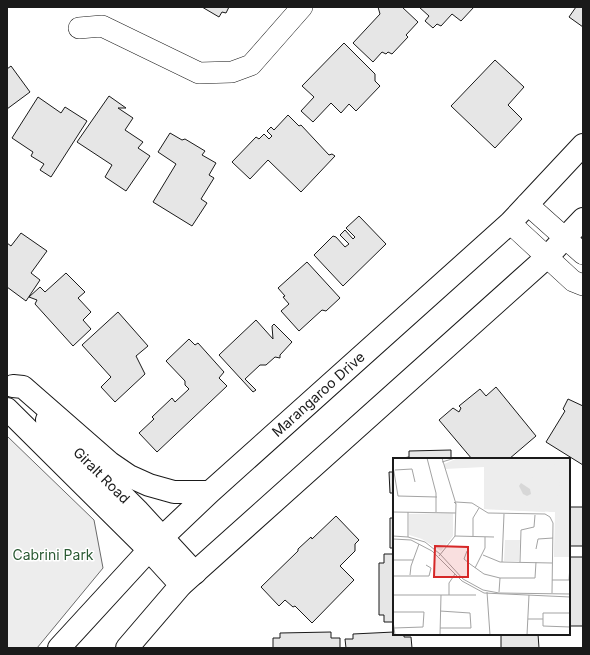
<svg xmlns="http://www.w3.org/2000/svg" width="590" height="655" font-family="Inter,sans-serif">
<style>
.green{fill:#ededed;stroke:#6a6a6a}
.building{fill:#e6e6e6;stroke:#1a1a1a}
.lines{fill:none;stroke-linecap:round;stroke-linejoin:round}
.minor-casing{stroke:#1a1a1a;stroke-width:22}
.tertiary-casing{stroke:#1a1a1a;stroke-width:24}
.primary-casing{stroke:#1a1a1a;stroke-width:24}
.minor{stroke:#fff;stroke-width:21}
.tertiary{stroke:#fff;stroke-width:22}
.primary{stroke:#fff;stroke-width:22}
.labels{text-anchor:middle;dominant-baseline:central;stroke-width:3;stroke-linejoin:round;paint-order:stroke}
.street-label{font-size:14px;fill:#1a1a1a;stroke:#fff}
.park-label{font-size:14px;fill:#2b5a34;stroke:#fff}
.inset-road{fill:none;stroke:#a3a3a3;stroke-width:1}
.view{fill:#d62828;fill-opacity:0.15;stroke:#d62828;stroke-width:2}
.inset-edge{fill:none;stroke:#1a1a1a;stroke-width:2}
</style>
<rect width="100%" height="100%" fill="#fff"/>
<path class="green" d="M7,436l87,84 9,48 -66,80h-30z"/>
<path class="building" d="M202,7h27l-3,6 -4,-1 -3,5z
M378,7h24l16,15 -12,13 2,2 -16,17 -4,-2 -2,2 -4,-2 -9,10 -20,-19 27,-29z
M419,7h55l-13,14 -9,-7 -11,12 -4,-2 -4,4 -8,-7 4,-5z
M576,7h7v20l-14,-10z
M344,43l31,31v7l5,5 -24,25 -7,-7 -8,9 -10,-10 -18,19 -12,-11 13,-14 -12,-11z
M495,60l29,27 -16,18 14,14 -27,29 -44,-42z
M11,66l19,26 -23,17v-40z
M109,96l17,12h-8l15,10 -8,12 18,12 -5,6 12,8 -24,35 -21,-14 7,-12 -35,-23z
M38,97l23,16 4,-6 22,14 -36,56 -11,-7 4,-6 -13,-8 2,-4 -21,-14z
M288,115l11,11 2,-1 28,30 3,-1 3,2 -34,36 -33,-32 -18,19 -18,-17 24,-25 3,2 5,-5 5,5 3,-3 -5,-5 4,-4 3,3z
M170,133l12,7 3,-1 20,12 -3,4 14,8 -7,12 5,3 -13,21 6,4 -15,23 -39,-24 23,-38 -18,-12z
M359,216l27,28 -43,42 -29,-31 19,-19 3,1 9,10 4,-3 -9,-9 5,-5 8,9 2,-2 -9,-9z
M21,233l26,18 -16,22 9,7 -14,21 -19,-14v-44l4,3z
M307,262l33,36 -14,13 -4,-1 -23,21 -18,-20 8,-7 -6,-7 2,-1 -7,-8z
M66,273l19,19 -7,6 13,14 -8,8 8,9 -18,17 -38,-42 2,-4 -8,-3 11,-10 5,5z
M118,312l30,34 -12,10 9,18 -30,28 -14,-15 10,-10 -29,-32z
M256,320l17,19 -1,-13 2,-2 18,18 -12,13v3l-5,-1 -9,8h-6l-15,14 11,11 -3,2 -34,-37z
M189,339l6,6 3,-2 26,29 -5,6 8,8 -70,66 -18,-19 15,-14 -2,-2 20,-19 3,4 14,-13 -4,-4v-4l-19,-20z
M496,387l40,49 -27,23h-37l-33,-39 14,-12 6,4 2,-4 -2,-2 21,-17 6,7z
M568,399l15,7v59l-37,-23 19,-31 -2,-2z
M451,450v8h12v1h-60v-1l6,-1v-6z
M389,472h5v21h-4z
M569,507h14v39h-14z
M336,516l23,24 -4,4v7l-15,15 14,14 -42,43 -17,-17 -2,1 -8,-7 -6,6 -18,-19 37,-36v-2l13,-12 1,2z
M390,518h4v30h-4z
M384,554h10v68h-10v-7h-5v-52h5z
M569,557h14v69h-14z
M331,632v6h9v10h-67v-10h7v-5z
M394,632v2h10v3h7l1,11h-66l-1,-9h8v-5z
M538,634l1,14h-38v-13z"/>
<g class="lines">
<g class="minor-casing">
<path id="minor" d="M79,28l23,-2 97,47 33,-1 19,-7 51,-58
M527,204l56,50
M510,223l63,58 10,4"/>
</g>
<g class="tertiary-casing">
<path id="tertiary" d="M7,409l142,141 32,35
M47,420l90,90 58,63"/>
</g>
<g class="primary-casing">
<path id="primary" d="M13,386l10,1 87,76 19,13 20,9 25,7h36
M59,648l90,-98 61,-58 300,-269 73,-78
M127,648l54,-63 366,-328 36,-38"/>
</g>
<use href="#minor" class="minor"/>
<use href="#tertiary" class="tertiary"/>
<use href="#primary" class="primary"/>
</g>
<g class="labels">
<g class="street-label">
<text transform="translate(318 394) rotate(-42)">Marangaroo Drive</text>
<text transform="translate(102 475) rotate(45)">Giralt Road</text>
</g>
<g class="park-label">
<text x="53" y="554">Cabrini Park</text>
</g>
</g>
<g transform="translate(393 458)">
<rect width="177" height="177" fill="#fff"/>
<path d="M65,0h112v99h-16l1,-45 -71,-3v-42l-39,2 -1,-5zM60,55v23l-12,15 -19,-12 -13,-4v-21zM112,82h15l-1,21h-15z" fill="#ededed"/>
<path d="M155,0h9l-18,7 -14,3 -1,-3 18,-2zM174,1l-5,20 -4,55 -3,2v-24h-6l-2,-4 8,2 -14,-20 -1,-5 3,-2 -11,-5 26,-15 -9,30 2,7 5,2 7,-36 -3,-3zM92,8l3,2 8,28 10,13h13l2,-8 23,7 1,4 -61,-3zM175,39l2,28h-3l-1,5 1,19 -9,-9 5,-2zM162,80l13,18 2,-2v3h-16z" fill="#ededed"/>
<path d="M128,25l9,6 1,5 -4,2 -4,-2 -4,-8z" fill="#d7d7d7"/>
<path class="inset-road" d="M34,0l9,35v19M49,0l14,46 -2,-2M49,4l13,-4M0,8l5,30 39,1M2,12l17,-1 3,13M63,44l16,1 16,10 57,1 5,3 3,6 -1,70M0,54l63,1M0,78l15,1 17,5 15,12 23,25 20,11 16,3 71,1M62,78l39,1M15,79v-25M80,79v-19l6,-10M0,81l18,1 21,11 30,30 22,12 86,4M143,91l2,-10 15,-1M74,93l-3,8 6,5 14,10 16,4h35l1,-16M90,97l17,7 52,1M46,98l16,-20 1,-32M0,102h20M109,104l2,-48M127,104l1,-32 13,-3 1,-12M82,110l10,-20v-11M17,117l1,-9 8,-22M0,118h36l2,-8 -5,-3M159,122h18M176,122l1,-14M94,134l3,43M106,134l1,-14M0,137h56v-12l6,-9M56,137h27M0,154h31l-1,15 -29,1M177,155h-27v13l27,1M135,161h15M0,163l2,14M47,170h31l-1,-15 -30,-2M47,177l1,-40M134,177l2,-40"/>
<path class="view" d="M42,88l33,1v30h-34z"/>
<rect width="177" height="177" class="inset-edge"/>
</g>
<rect width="590" height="655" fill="none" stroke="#1a1a1a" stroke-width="16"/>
</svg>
